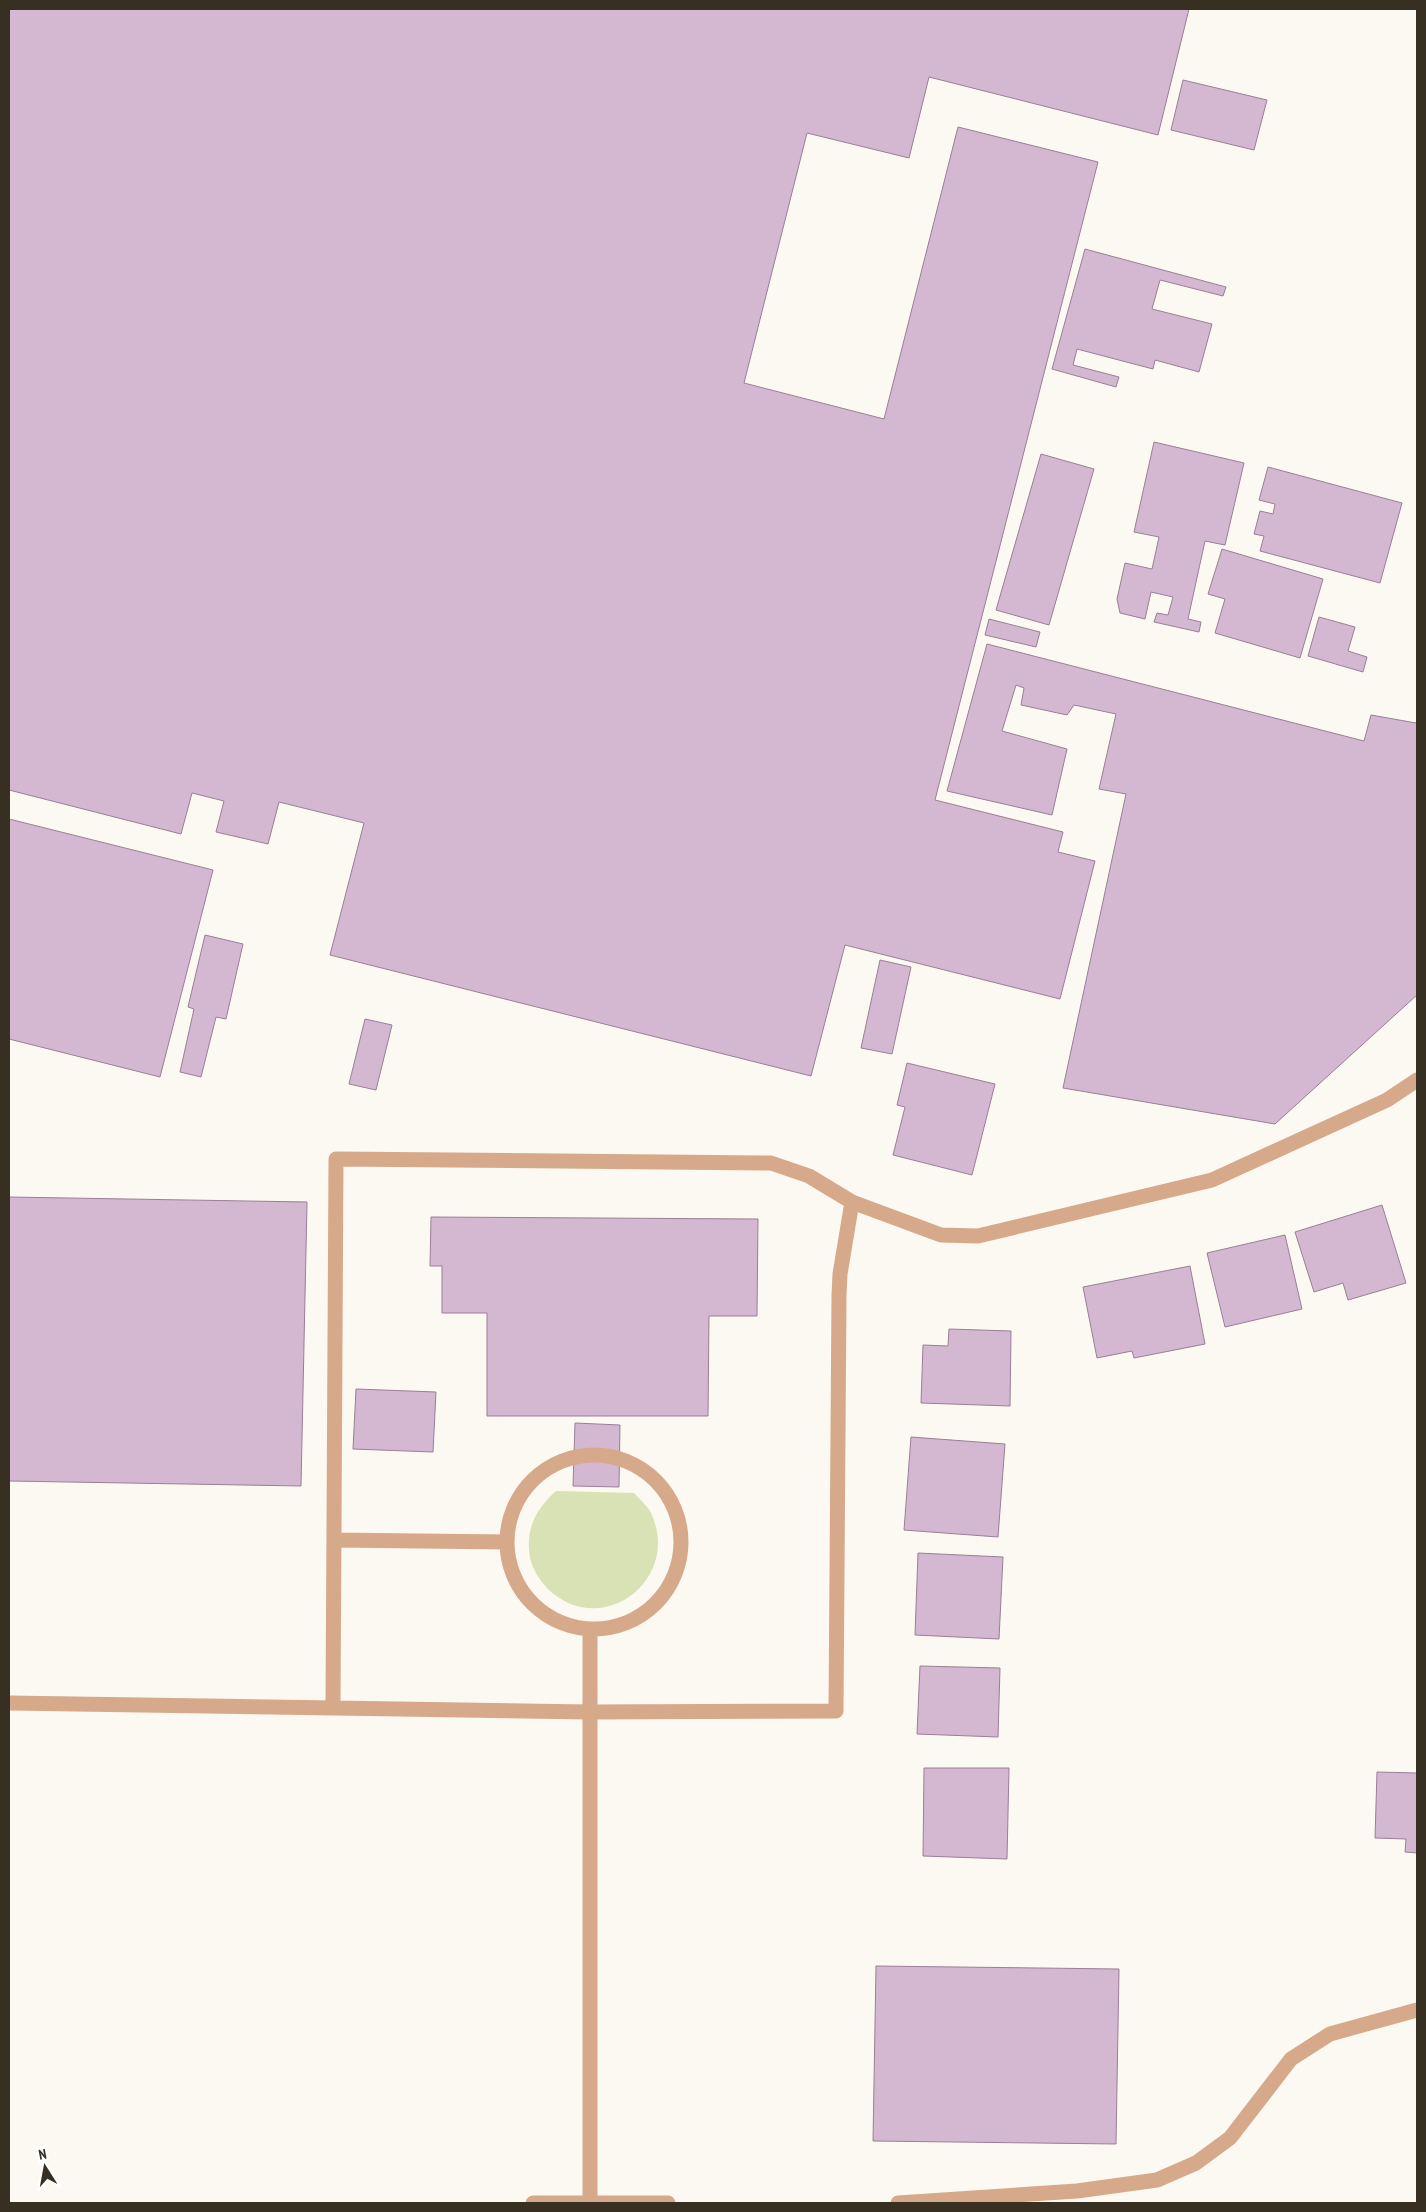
<svg xmlns="http://www.w3.org/2000/svg" width="1426" height="2212" font-family="'PT Sans Narrow',sans-serif">
<style>
.green{fill:#d8e2b5}
.building{fill:#d4b7d0;stroke:#9a7f96}
.lines{fill:none;stroke-linecap:round;stroke-linejoin:round}
.service{stroke:#d6a98b;stroke-width:15}
</style>
<rect width="100%" height="100%" fill="#fcf9f2"/>
<path class="green" d="M556,1491l78,2c5,6 13,12 17,20 31,66 -48,127 -102,77 -9,-9 -16,-20 -19,-32 -5,-29 6,-49 26,-67z"/>
<path class="building" d="M9,9h1180l-31,126 -229,-58 -20,81 -102,-25 -63,250 140,36 74,-292 140,35 -163,638 128,32 -5,20 37,9 -35,138 -215,-54 -34,131 -481,-121 34,-132 -85,-21 -11,42 -52,-12 8,-31 -32,-8 -11,41 -172,-44z
M1183,80l84,20 -13,50 -83,-20z
M1085,249l141,38 -3,9 -63,-16 -8,29 60,15 -13,48 -44,-12 -2,9 -76,-20 -4,16 46,12 -3,10 -64,-18z
M1154,442l90,21 -19,82 -20,-4 -17,78 13,3 -2,10 -45,-10 3,-9 11,2 5,-18 -22,-5 -6,27 -25,-6 -3,-14 8,-36 27,6 7,-32 -25,-5z
M1041,454l53,15 -45,156 -53,-15z
M1268,467l134,36 -22,80 -120,-32 4,-15 -10,-2 6,-23 13,3 2,-10 -16,-4z
M1222,549l101,30 -23,79 -85,-25 10,-34 -17,-5z
M1319,617l36,10 -7,24 19,6 -4,15 -55,-16z
M989,619l51,13 -4,15 -51,-12z
M987,644l377,97 7,-26 45,8 1,-3v275l-142,129 -212,-36 63,-294 -27,-5 17,-75 -42,-9 -7,10 -46,-10 3,-17 -8,-3 -14,46 65,18 -15,66 -105,-24z
M9,819l204,51 -53,207 -151,-38z
M205,935l38,9 -17,75 -10,-2 -15,60 -21,-5 14,-63 -6,-2z
M880,960l31,7 -19,87 -31,-6z
M365,1019l27,6 -16,65 -27,-6z
M907,1063l88,21 -23,91 -79,-20 12,-48 -8,-2z
M9,1197l298,5 -6,284 -292,-5z
M1382,1205l24,78 -58,17 -5,-17 -29,9 -19,-60z
M431,1217l327,2 -1,97h-48l-1,100h-221v-103h-45v-47h-12z
M1285,1235l17,74 -77,18 -18,-74z
M1190,1266l15,78 -71,14 -2,-7 -35,7 -14,-71z
M949,1329l62,2 -1,75 -89,-3 2,-58 25,1z
M356,1389l80,3 -3,60 -80,-3z
M575,1423l45,2 -1,62 -46,-1z
M911,1437l94,7 -7,93 -94,-7z
M918,1553l85,4 -4,82 -84,-4z
M920,1666l80,2 -2,69 -81,-3z
M924,1768h85l-2,91 -84,-3z
M1377,1772l40,1v80l-12,-1 1,-13 -31,-1z
M876,1966l243,3 -3,175 -243,-3z"/>
<g class="lines">
<path class="service" d="M507 1542a87 87 0 1 1 174 0a87 87 0 1 1-174 0Z
M334,1540l173,2
M590,1629v573
M9,1703l579,9 248,-1 3,-416 1,-21 12,-72 89,33 37,1 234,-56 175,-80 30,-20
M333,1708l3,-549 435,4 38,13 43,26
M533,2203h135
M898,2203l179,-12 80,-11 39,-17 34,-25 61,-79 39,-25 87,-24"/>
</g>
<rect width="1426" height="2212" fill="none" stroke="#362f22" stroke-width="20"/>
<g transform="translate(45 2167) rotate(349)" stroke="#ffffff" stroke-width="4" paint-order="stroke">
<path d="M0-4L9 19L0 12L-9 19Z" fill="#362f22"/>
<text y="-8" font-size="14" font-weight="bold" text-anchor="middle" fill="#362f22">N</text>
</g>
</svg>
